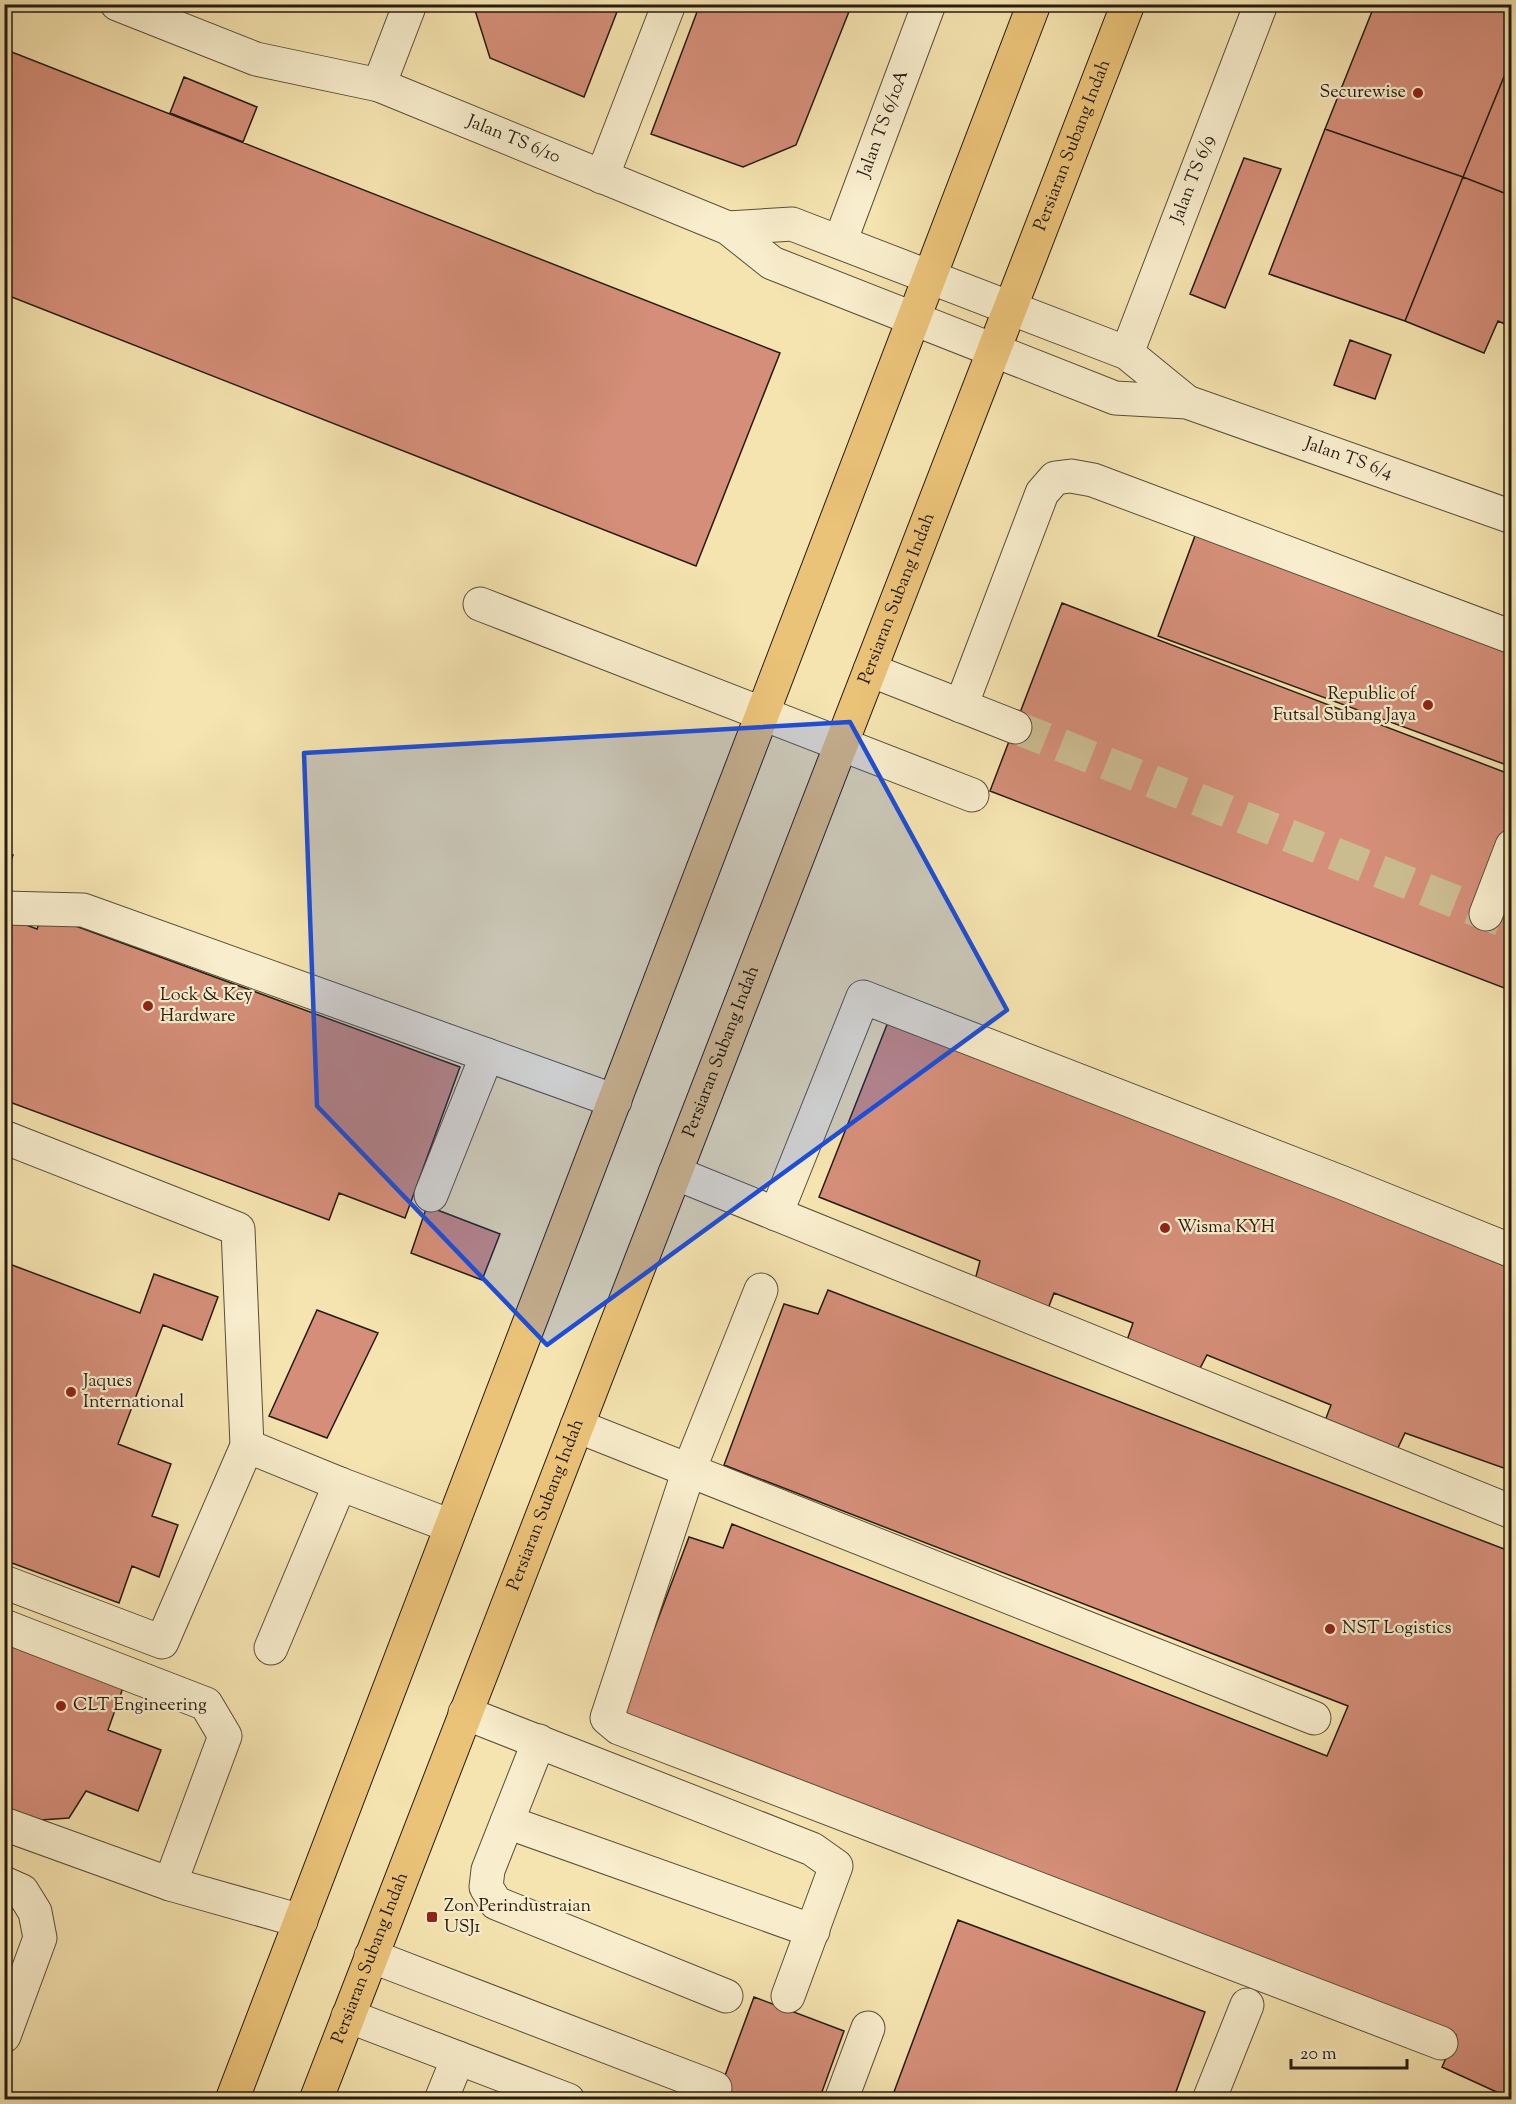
<svg xmlns="http://www.w3.org/2000/svg" width="1516" height="2104" font-family="'Sorts Mill Goudy',serif">
<style>
.building{fill:#d48e79;stroke:#241c12;stroke-width:1.5}
.lines{fill:none;stroke-linecap:round;stroke-linejoin:round}
.minor-tunnel{stroke:#cbbc90;stroke-width:33;stroke-dasharray:33 16;stroke-linecap:butt}
.minor-casing{stroke:#584e3a;stroke-width:35}
.major-casing{stroke:#241c12;stroke-width:35}
.minor{stroke:#f8edcc;stroke-width:33}
.major{stroke:#eac278;stroke-width:33}
.marked{fill:#1d4ed8;fill-opacity:0.2;stroke:#1d4ed8;stroke-width:4.5;stroke-linejoin:round}
.poi-dot{fill:#8f2418;stroke:#f8edcc;stroke-width:2}
.labels{text-anchor:middle;dominant-baseline:central;stroke-width:4.5;stroke-linejoin:round;paint-order:stroke}
.poi-label{font-size:18px;fill:#241c12;stroke:#f8edcc;text-anchor:start}
.street-label{font-size:18px;fill:#241c12;stroke:#f8edcc}
</style>
<rect width="100%" height="100%" fill="#f5e4b0"/>
<filter id="stains"><feTurbulence type="fractalNoise" baseFrequency=".00333" numOctaves="4"/><feColorMatrix values="0 0 0 0 .2 0 0 0 0 .09 0 0 0 0 .02 0 0 0 .5 -.17"/></filter>
<radialGradient id="worn" r=".72"><stop offset=".6" stop-color="#630" stop-opacity="0"/><stop offset="1" stop-color="#630" stop-opacity=".3"/></radialGradient>
<path class="building" d="M473,4h147l-36,93 -94,-39z
M700,4h152l-56,141 -53,22 -92,-33z
M1375,4h137v53l-49,120 -138,-48z
M4,49l776,304 -84,213 -692,-272z
M1512,57v139l-49,-19z
M184,77l73,30 -14,35 -73,-29z
M1325,129l138,48 -58,144 -136,-47z
M1244,158l37,11 -56,139 -35,-14z
M1463,177l49,19v131l-14,-6 -14,32 -79,-32z
M1350,340l41,15 -16,44 -41,-14z
M1199,525l313,117v125l-354,-131z
M1062,603l450,172v216l-522,-200z
M4,852l9,3 -9,25z
M43,914l417,153 -55,151 -66,-25 -10,27 -325,-120v-156l9,-24 24,9z
M890,1017l622,242v212l-107,-38 -10,21 -72,-28 8,-21 -124,-50 -10,19 -72,-28 8,-23 -79,-30 -8,21 -72,-30 6,-23 -161,-64z
M427,1206l73,28 -18,46 -71,-27z
M4,1262l136,51 14,-39 64,23 -16,43 -39,-15 -45,119 53,20 -19,52 26,9 -19,52 -27,-11 -13,37 -115,-43z
M828,1290l684,262v547l-70,-32 14,-32 -835,-318 68,-180 34,11 9,-24 595,232 21,-50 -624,-241 60,-161 34,10z
M317,1310l61,23 -51,105 -58,-22z
M4,1638l121,44 -17,48 53,20 -23,61 -52,-20 -17,27 -28,2 -37,-13z
M958,1920l247,92 -32,88h-282z
M754,1997l90,34 -25,69h-103z"/>
<g class="lines">
<path class="minor-tunnel" d="M1015,727l497,197"/>
<g class="minor-casing">
<g id="minor">
<path d="M117,4l139,55 123,26"/>
<path id="s1" d="M410,4l-31,81 349,143 44,35 343,135 72,4 325,115"/>
<path d="M602,177l67,-173"/>
<path d="M728,228l64,-4 335,129 60,49"/>
<path id="s2" d="M840,242l89,-238"/>
<path id="s3" d="M1127,353l134,-349"/>
<path d="M480,604l492,191"/>
<path d="M870,670l145,57"/>
<path d="M961,706l81,-213 13,-15 16,-2 22,4 419,157"/>
<path d="M4,908l79,2 532,191"/>
<path d="M1486,914l26,-68"/>
<path d="M4,1137l234,92 9,217"/>
<path d="M675,1173l837,339"/>
<path d="M431,1195l56,-140"/>
<path d="M776,1214l87,-217 480,186 169,68"/>
<path d="M761,1290l-72,180 -82,248 12,10 822,315"/>
<path d="M577,1426l737,292"/>
<path d="M4,1582l158,60 85,-196 93,38 111,42"/>
<path d="M4,1626l202,78 19,32 -55,148"/>
<path d="M271,1648l69,-164"/>
<path d="M465,1713l347,136 24,17 -48,130"/>
<path d="M539,1741l-51,129 -2,17 10,16 230,93"/>
<path d="M507,1822l306,109"/>
<path d="M4,1824l166,60 131,37"/>
<path d="M4,1883l18,8 13,21 5,26 -36,98"/>
<path d="M371,1956l344,132"/>
<path d="M348,2016l220,84"/>
<path d="M441,2100l17,-42"/>
<path d="M841,2100l27,-72"/>
<path d="M1209,2100l38,-95"/>
</g>
</g>
<g class="major-casing">
<g id="major">
<path d="M232,2100l802,-2096"/>
<path id="s4" d="M316,2100l812,-2096"/>
</g>
</g>
<use href="#minor" class="minor"/>
<use href="#major" class="major"/>
</g>
<path class="marked" d="M850,722l157,288 -460,335 -230,-239 -13,-353z"/>
<g class="poi-dot">
<circle cx="1418" cy="93" r="6"/>
<circle cx="1428" cy="705" r="6"/>
<circle cx="148" cy="1006" r="6"/>
<circle cx="1165" cy="1228" r="6"/>
<circle cx="71" cy="1392" r="6"/>
<circle cx="1330" cy="1629" r="6"/>
<circle cx="61" cy="1706" r="6"/>
<rect x="426" y="1911" width="12" height="12" rx="3"/>
</g>
<g class="labels">
<g class="poi-label">
<text x="1406" y="93" text-anchor="end">Securewise</text>
<text x="1416" y="695" text-anchor="end">Republic of<tspan x="1416" dy="21">Futsal Subang Jaya</tspan></text>
<text x="160" y="996">Lock &amp; Key<tspan x="160" dy="21">Hardware</tspan></text>
<text x="1177" y="1228">Wisma KYH</text>
<text x="83" y="1382">Jaques<tspan x="83" dy="21">International</tspan></text>
<text x="1342" y="1629">NST Logistics</text>
<text x="73" y="1706">CLT Engineering</text>
<text x="444" y="1907">Zon Perindustraian<tspan x="444" dy="21">USJ1</tspan></text>
</g>
<g class="street-label">
<text stroke="none"><textPath href="#s2" startOffset="126">Jalan TS 6/10A</textPath></text>
<text stroke="none"><textPath href="#s1" startOffset="232">Jalan TS 6/10</textPath></text>
<text stroke="none"><textPath href="#s4" startOffset="2096">Persiaran Subang Indah</textPath></text>
<text stroke="none"><textPath href="#s3" startOffset="186">Jalan TS 6/9</textPath></text>
<text stroke="none"><textPath href="#s1" startOffset="1132">Jalan TS 6/4</textPath></text>
<text stroke="none"><textPath href="#s4" startOffset="1610">Persiaran Subang Indah</textPath></text>
<text stroke="none"><textPath href="#s4" startOffset="1124">Persiaran Subang Indah</textPath></text>
<text stroke="none"><textPath href="#s4" startOffset="638">Persiaran Subang Indah</textPath></text>
<text stroke="none"><textPath href="#s4" startOffset="152">Persiaran Subang Indah</textPath></text>
</g>
</g>
<rect width="1516" height="2104" fill="none" stroke="#f5e4b0" stroke-width="24"/>
<rect x="6" y="6" width="1504" height="2092" fill="none" stroke="#241c12" stroke-width="3"/>
<rect x="12" y="12" width="1492" height="2080" fill="none" stroke="#241c12" stroke-width="1.5"/>
<path d="M1291 2059v9h116v-9" fill="none" stroke="#241c12" stroke-width="3"/>
<text x="1300" y="2059" font-size="18" fill="#241c12" stroke="#f8edcc" stroke-width="4.5" paint-order="stroke">20 m</text>
<rect width="100%" height="100%" filter="url(#stains)"/>
<rect width="100%" height="100%" fill="url(#worn)"/>
</svg>
